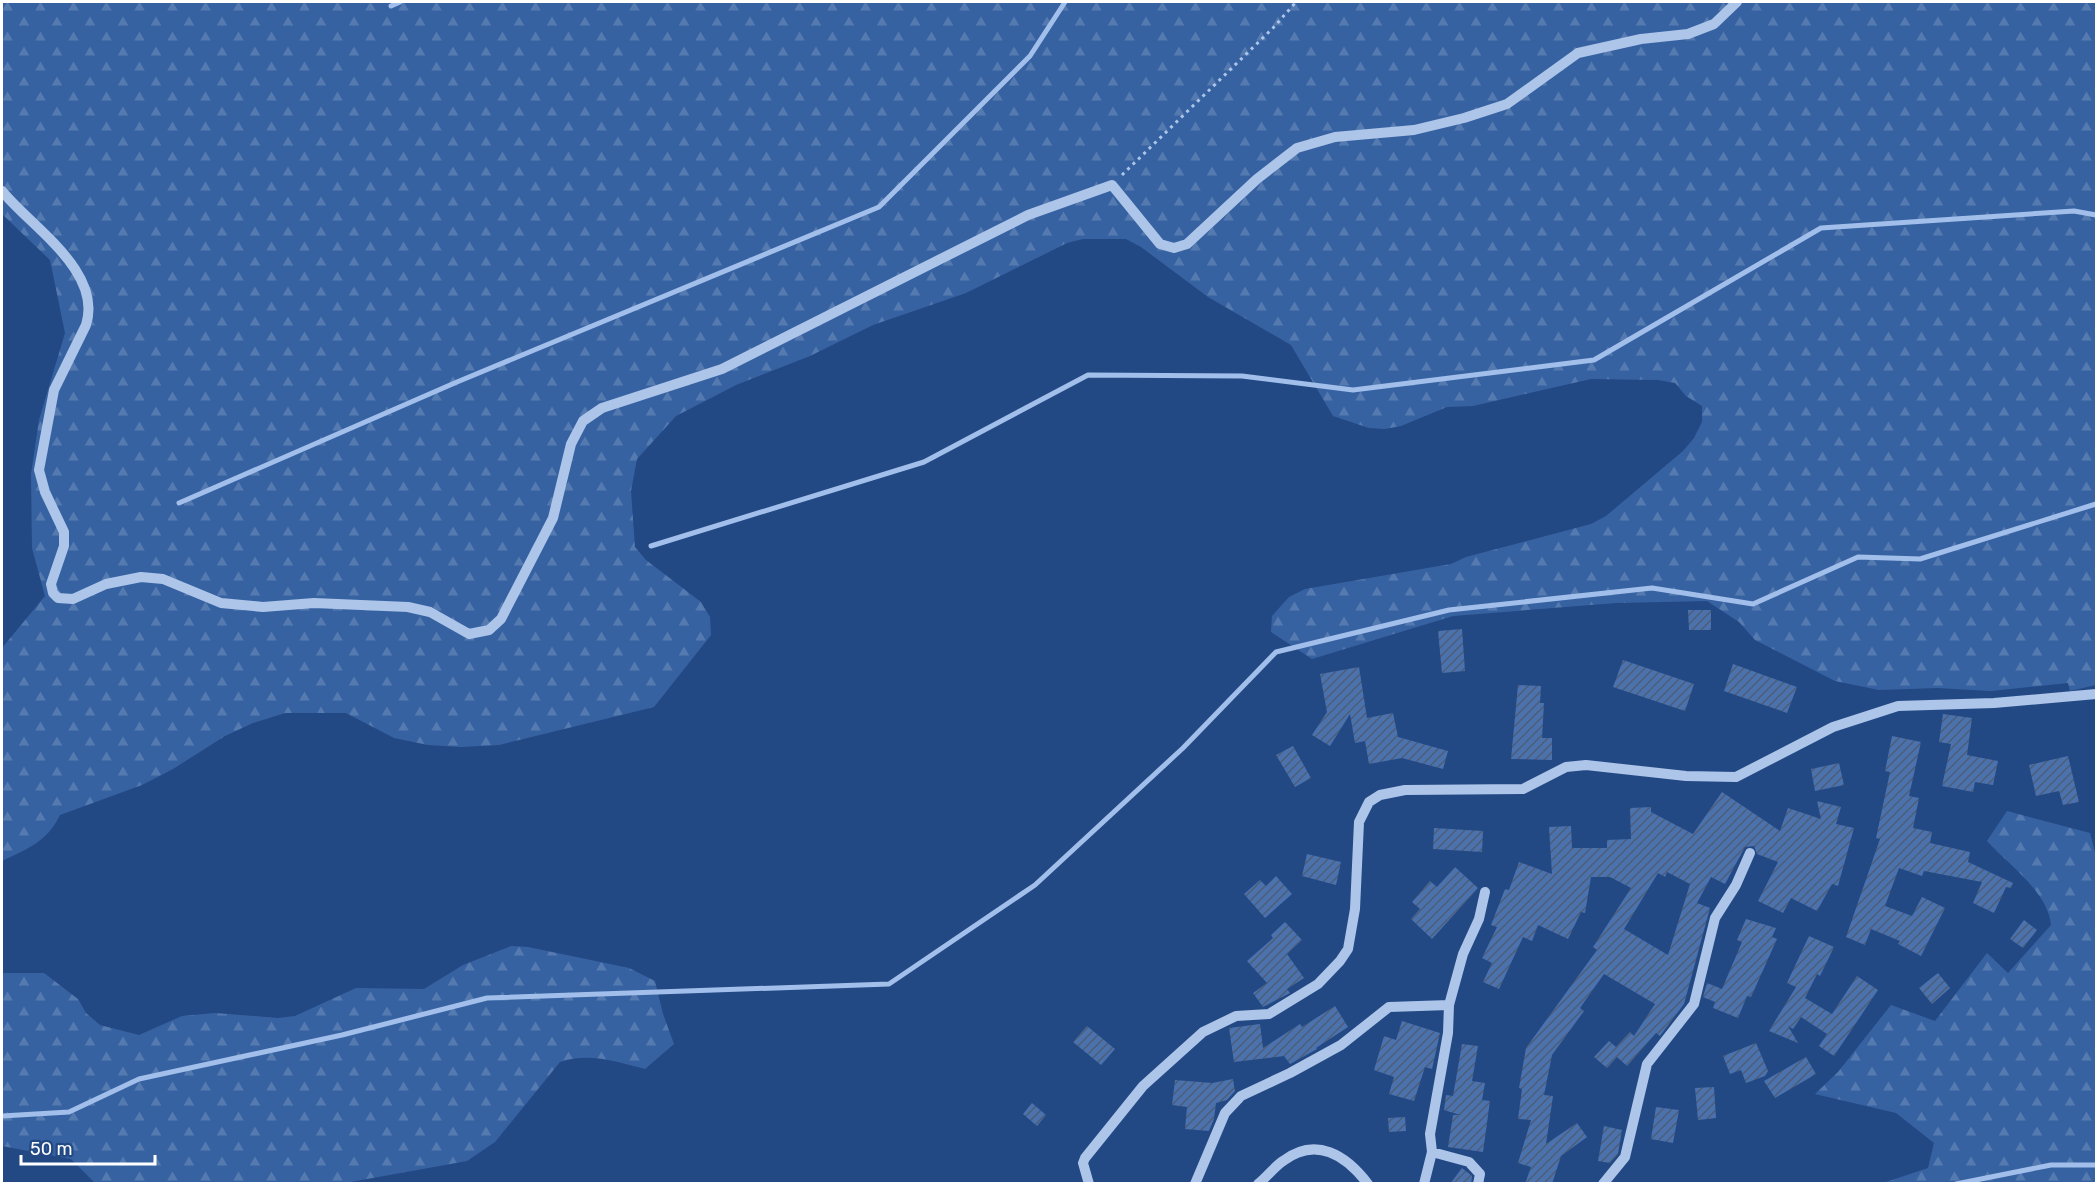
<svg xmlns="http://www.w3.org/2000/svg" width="2098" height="1185" font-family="Rubik,sans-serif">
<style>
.forest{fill:url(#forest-firs)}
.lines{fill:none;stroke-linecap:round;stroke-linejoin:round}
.stream{stroke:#a1bfea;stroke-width:5}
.building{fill:url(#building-hatch);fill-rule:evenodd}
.path{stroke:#adc5e9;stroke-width:3;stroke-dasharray:3 4.5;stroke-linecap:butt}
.minor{stroke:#adc5e9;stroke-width:10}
</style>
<defs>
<pattern id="forest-firs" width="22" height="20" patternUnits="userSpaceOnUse" patternTransform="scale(1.5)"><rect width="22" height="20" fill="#3762a2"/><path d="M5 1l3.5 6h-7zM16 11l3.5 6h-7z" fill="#557ab0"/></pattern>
<pattern id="building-hatch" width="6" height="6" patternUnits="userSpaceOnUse" patternTransform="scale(1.5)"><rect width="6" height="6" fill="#4b72ad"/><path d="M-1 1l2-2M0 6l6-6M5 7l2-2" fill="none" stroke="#4c5d78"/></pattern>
</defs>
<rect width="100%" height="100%" fill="#234985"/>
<path class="forest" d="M2,2h2094v683l-26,6 -2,-8 -77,8 -54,-3 -58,2 -44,-9 -80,-41 -16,-18 -32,-21 -91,2 -163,13 -141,43 -41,-27 1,-16 17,-19 16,-8 146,-25 15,-7 125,-33 15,-8 77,-65 11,-13 8,-16v-16l-16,-10 -11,-13 -17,-3 -67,-1 -118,27 -26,1 -46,19 -16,3 -16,-1 -36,-12 -42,-71 -83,-48 -67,-50 -15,-8h-43l-16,4 -101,50 -93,32 -63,31 -74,29 -60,31 -39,43 -6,32 4,56 11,13 55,42 9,15 1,18 -57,72 -155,38 -38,2 -33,-2 -34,-7 -48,-25h-61l-32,10 -28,13 -52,33 -31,16 -82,30c-13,27 -33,34 -58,46v-213l43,-52 -13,-48 -1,-74 8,-54 26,-87 -15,-73 -48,-46z
M2007,811l83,22 6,23v327h-213l45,-15 6,-25 -38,-30 -81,-19 23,-22 53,-67 44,16 52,-68 21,20 43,-48c-3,-33 -42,-60 -64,-84z
M511,946l17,1 101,21 26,13 8,33 11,30 -29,25c-28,-7 -56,-17 -85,-7l-65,80 -28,19 -122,22h-250l-24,-24 -69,-13v-173h42l34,26 8,14 14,12 39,10 43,-19 33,-3 63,5 17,-2 61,-28 68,1 39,-24z"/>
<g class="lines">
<path class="stream" d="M391,6l9,-4
M179,503l278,-121 422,-175 151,-151 35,-54
M651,546l273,-84 164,-87 154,1 111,14 241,-30 227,-132 253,-17 22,4
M2,1116l67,-4 70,-33 203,-44 145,-37 402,-14 146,-99 148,-137 93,-96 173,-42 203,-22 101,16 105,-47 62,2 176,-55
M1956,1184l95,-19h45"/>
</g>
<path class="building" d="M1688,610h23v20h-22z
M1462,629l3,42 -23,2 -4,-42z
M1623,660l71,24 -9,27 -72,-24z
M1733,664l64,23 -10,26 -63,-22z
M1359,667l8,51 26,-5 5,24 50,14 -5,18 -41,-11 -33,6 -4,-23 -10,2 -5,-29 -20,32 -18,-11 15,-23 -7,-38z
M1518,685l23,1 -1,17h4l-2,35h10v22l-41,-1z
M1943,714l29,4 -5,37 31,6 -5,24 -18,-3 -2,10 -31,-6 9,-42 -12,-2z
M1892,736l29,6 -12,54 10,2 -6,30 19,4 -2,11 40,9 -2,10 45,21 -2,5 -5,-1 -12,26 -21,-10 9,-21 -58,-11 -2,5 -23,-8 -14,38 27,10 10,-19 23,11 -24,48 -23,-12 2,-3 -29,-12 -6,16 -19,-8 34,-98 -4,-1 14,-66 -5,-1z
M1293,746l18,32 -16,9 -19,-32z
M2068,756l11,46 -16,3 -4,-14 -23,5 -7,-31z
M1839,763l5,22 -29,6 -4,-22z
M1722,792l58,39 8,-23 33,11 -4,-18 24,6 -5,17 18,4 -16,58 -6,-2 -15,27 -26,-13 -8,15 -25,-12 20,-39 -21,-8 -3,-8 -9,1 -20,37 -14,-7 -14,26 13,5 -26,96 -24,32 -4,-3 -29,33 -10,-9 -10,11 -13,-11 15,-16 7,6 14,-15 4,4 21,-32 -51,-30 -24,34 4,3 -32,44 -8,40 9,1 -7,48 31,-21 10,14 -26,19 -9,28h-27l6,-17 -13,-4 13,-43 -13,-1 4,-30 -3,-1 7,-40 71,-98 -4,-3 38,-59 -21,-11h-19l-6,36 -4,-1 -13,27 -30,-14 -6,16 -9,-4 -24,52 -16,-7 9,-19 -10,-5 15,-31 -6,-2 14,-36 4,1 10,-28 33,12 -3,-47 22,-1 1,22h35v-8l24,-1 -1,-31 21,-1v5l42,22zM1667,872l23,12 -22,71 -44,-26 34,-56 7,4z
M1434,828l49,3 -1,21 -49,-3z
M1307,854l34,8 -5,23 -34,-9z
M1455,867l23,21 -46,51 -21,-20 9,-10 -8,-7 18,-21 7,6z
M1276,876l16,18 -27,24 -21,-24 16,-14 6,6z
M1746,919l30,9 -4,9 5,2 -26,58 -4,-1 -9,22 -25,-10 2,-6 -12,-5 4,-14 15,6 20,-47 -5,-2z
M2024,920l13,10 -14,18 -13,-9z
M1285,922l17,18 -15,14 17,24 -17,11 3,4 -27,14 -10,-14 14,-10 -20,-22 26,-23 -2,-3z
M1809,936l25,11 -14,29 -3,-2 -12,24 27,16 25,-38 21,14 -44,66 -15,-10 8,-12 -26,-17 -8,12 -5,-3 10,17 -29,-12 27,-44 -9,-4z
M1938,973l12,15 -18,16 -13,-16z
M1335,1006l13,21 -32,21 1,1 -27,15 -6,-8 -50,6 -5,-34 31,-4 3,24 37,-24 2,3z
M1402,1021l38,12 -8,36 -7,-2 -11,34 -25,-7 5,-17 -20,-7 10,-34 12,4z
M1087,1026l28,23 -14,16 -28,-23z
M1756,1043l12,28 -3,5 -19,7 -5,-13 -11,4 -7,-18z
M1462,1044l16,2 -6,35 13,2 -3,17 8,1 -7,51 -35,-5 5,-32h7l-16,-5 2,-15 7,1z
M1806,1057l10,17 -41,24 -11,-17z
M1233,1079l2,12 -8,9 -11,3 -2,16 -5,12 -24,-2 2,-22 -15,-2 3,-25 37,3z
M1714,1087l2,31 -18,2 -3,-32z
M1032,1103l14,12 -9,11 -14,-12z
M1656,1107l23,3 -6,33 -22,-4z
M1405,1117l1,14 -17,1 -1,-14z
M1604,1126l18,4 -4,24 -8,9 -12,-2z
M1462,1168l10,8 -1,8h-21z"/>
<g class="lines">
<path class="path" d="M1122,175l151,-147 23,-26"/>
<path class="minor" d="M2,191c29,36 101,80 84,134l-32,65 -15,80 6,22 19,40v14l-13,38 2,9 5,5 15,1 33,-15 35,-7 22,2 58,24 42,4 51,-4 94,4 22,5 39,22 20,-4 12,-11 52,-101 18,-74 12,-23 19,-13 120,-39 306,-154 84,-30 48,59 14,4 13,-4 70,-65 40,-31 38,-11 79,-7 50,-12 43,-14 71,-51 63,-14 47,-5 26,-10 23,-22
M1432,1152l37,10 11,12 -2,10
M1089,1184l-6,-21 2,-5 58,-72 60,-54 33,-16 33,-2 49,-30 22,-23 8,-12 7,-40 4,-87 10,-20 11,-7 25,-5 118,-1 43,-22 20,-2 100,11 50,1 97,-50 65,-21 96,-3 102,-9
M1195,1184l30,-71 16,-17 49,-23 51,-28 48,-38 60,-2
M1258,1184c9,-7 16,-17 25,-23 33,-25 63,-6 85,23
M1424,1184l8,-32 -2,-18 18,-101 1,-28 14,-51 16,-35 6,-27
M1603,1184l22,-27 22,-93 47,-60 21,-86 21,-33 14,-32"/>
</g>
<rect width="2098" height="1185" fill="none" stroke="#ffffff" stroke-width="6"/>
<path d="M21 1155v9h134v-9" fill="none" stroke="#ffffff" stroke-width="3"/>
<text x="30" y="1155" font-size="18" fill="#ffffff" stroke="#234985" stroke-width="4.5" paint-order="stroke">50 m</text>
</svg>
